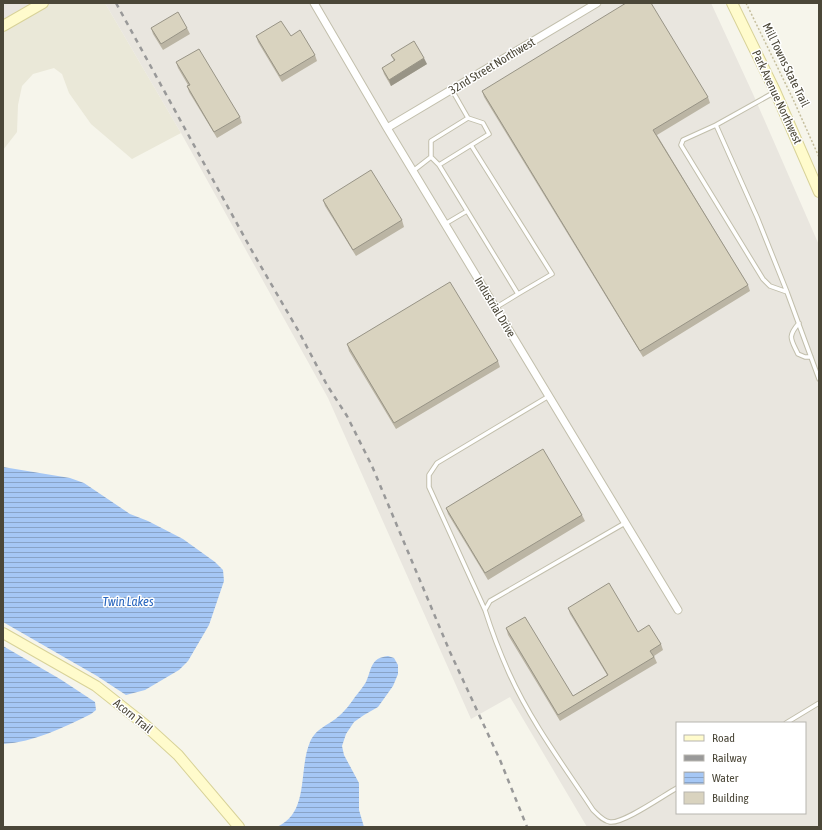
<svg xmlns="http://www.w3.org/2000/svg" width="822" height="830" font-family="'Asap Condensed',sans-serif">
<style>
.residential{fill:#eae8d8}
.industrial{fill:#e9e6df;fill-rule:evenodd}
.water{fill:url(#water-rules)}
.lines{fill:none;stroke-linecap:round;stroke-linejoin:round}
.lane-casing{stroke:#c2bfac;stroke-width:5.5}
.street-casing{stroke:#c2bfac;stroke-width:9}
.secondary-casing{stroke:#d8d298;stroke-width:12}
.path{stroke:#c5be9d;stroke-width:1.5;stroke-dasharray:2 2;stroke-linecap:butt}
.lane{stroke:#fff;stroke-width:3.5}
.street{stroke:#fff;stroke-width:7}
.secondary{stroke:#fffbcc;stroke-width:10}
.rail{stroke:#999;stroke-width:2.5;stroke-dasharray:5 5;stroke-linecap:butt}
.wall{fill:#bbb5a4}
.shaded-wall{fill:#989486}
.building{fill:#d9d3bf;stroke:#989486}
.labels{text-anchor:middle;dominant-baseline:central;stroke-width:3;stroke-linejoin:round;paint-order:stroke}
.street-label{font-size:12px;fill:#4b4738;stroke:#fff}
.water-label{font-size:13px;font-style:italic;fill:#2967bf;stroke:#fff}
</style>
<defs>
<pattern id="water-rules" width="6" height="5" patternUnits="userSpaceOnUse"><rect width="6" height="5" fill="#a5c7f5"/><path d="M0 2.5h6" fill="none" stroke="#88a3c7"/></pattern>
</defs>
<rect width="100%" height="100%" fill="#f6f5eb"/>
<path class="residential" d="M36,3h69l76,130 -49,26 -41,-35 -22,-31 -7,-19 -8,-6 -21,6 -11,12 -4,19 -1,27 -14,18v-127z"/>
<path class="industrial" d="M3,3h33l-33,20z
M105,3h606l42,91 66,151v582h-232l-77,-130 -39,22 -143,-321 -147,-265zM677,723h128v90h-128z"/>
<path class="water" d="M3,467l67,11 14,5 46,31 18,7 35,18 32,23 8,8 1,11 -15,44 -21,36 -9,9 -34,20 -19,5 -29,-19 -94,-54z
M3,646l57,33 35,23 1,8 -5,4c-28,14 -57,28 -88,30z
M388,656l6,2 4,7v9l-5,12 -15,21 -14,8 -10,7 -8,12 -4,12 2,9 15,28v27l5,17h-87c33,-15 21,-57 33,-85 6,-14 19,-17 29,-26 6,-5 12,-13 16,-19 4,-5 8,-10 11,-15 6,-13 4,-24 22,-26z"/>
<g class="lines">
<g class="lane-casing">
<path id="lane" d="M775,92l-59,33 41,92 30,75 32,87
M716,125l-33,15 -2,5 82,134 7,7 17,6
M471,145l81,129 -34,20
M431,157l8,8 50,-31 -6,-11 -15,-5
M439,165l79,129 -23,14
M413,171l18,-14v-16l37,-23 -16,-28
M445,224l22,-13
M799,323c-12,14 -8,16 -1,31l7,3h6
M625,523l-135,78 -5,9c7,22 15,43 24,63 22,49 55,93 84,137 5,5 10,11 17,12 13,2 54,-27 67,-34
M485,610l-56,-123v-12l8,-12 112,-67
M786,723l33,-20"/>
</g>
<g class="street-casing">
<path id="street" d="M314,3l73,125 291,482
M387,128l210,-125"/>
</g>
<g class="secondary-casing">
<path id="secondary" d="M732,3l43,88 44,101
M3,26l40,-23
M3,633l93,53 48,38 34,31 61,72"/>
</g>
<path class="path" d="M746,3l47,96 26,58"/>
<use href="#lane" class="lane"/>
<use href="#street" class="street"/>
<use href="#secondary" class="secondary"/>
<path class="rail" d="M116,3l136,248 47,81 28,53 20,31 25,50 78,186 50,108 27,67"/>
</g>
<path class="wall" d="M151,28h36l3,6 -27,16 -10,-16z
M256,36h35l24,19 2,6 -35,21 -24,-40z
M391,55l36,9 -36,22 -7,-12 -2,-6 12,-7z
M176,62l64,55 2,6 -25,15 -28,-46 -2,-6 1,-1 -10,-17z
M482,91l226,6 2,6 -53,32 91,150 2,6 -107,66 -159,-260z
M323,200l79,20 2,7 -48,29 -31,-50z
M347,344l151,17 2,6 -104,62 -47,-78z
M446,508l136,7 3,6 -97,59 -40,-66z
M568,608l70,24 23,12 2,6 -9,6 3,7 -97,58 -52,-86 -2,-7 67,68 34,-21 -37,-61z"/>
<path class="shaded-wall" d="M424,58l3,6 -36,22 -2,-6z"/>
<path class="building" d="M626,3h25l57,94 -55,33 95,155 -108,66 -158,-260z
M178,12l9,16 -26,16 -10,-16z
M281,21l10,15 9,-6 15,25 -35,21 -24,-40z
M414,41l10,17 -35,22 -7,-12 13,-8 -4,-5z
M199,49l41,68 -26,15 -27,-46 3,-1 -14,-23z
M371,170l31,50 -49,30 -30,-50z
M450,282l48,79 -104,62 -47,-79z
M543,449l39,66 -97,58 -39,-65z
M609,583l29,49 11,-7 12,19 -11,7 4,6 -96,58 -52,-87 19,-11 48,79 35,-21 -40,-67z"/>
<g class="labels">
<g class="street-label">
<text transform="translate(786 65) rotate(64)">Mill Towns State Trail</text>
<text transform="translate(492 66) rotate(-31)">32nd Street Northwest</text>
<text transform="translate(777 97) rotate(65)">Park Avenue Northwest</text>
<text transform="translate(495 307) rotate(59)">Industrial Drive</text>
<text transform="translate(133 716) rotate(39)">Acorn Trail</text>
</g>
<g class="water-label">
<text x="128" y="601">Twin Lakes</text>
</g>
</g>
<rect width="822" height="830" fill="none" stroke="#4b4738" stroke-width="8"/>
<rect x="676" y="722" width="130" height="92" fill="#ffffff" stroke="#b7b5af"/>
<rect x="684" y="735" width="20" height="6" fill="#fffbcc" stroke="#b7b5af"/>
<text x="712" y="742" font-size="12" fill="#4b4738">Road</text>
<rect x="684" y="755" width="20" height="6" fill="#999999" stroke="#b7b5af"/>
<text x="712" y="762" font-size="12" fill="#4b4738">Railway</text>
<rect x="684" y="772" width="20" height="12" fill="url(#water-rules)" stroke="#b7b5af"/>
<text x="712" y="782" font-size="12" fill="#4b4738">Water</text>
<rect x="684" y="792" width="20" height="12" fill="#d9d3bf" stroke="#b7b5af"/>
<text x="712" y="802" font-size="12" fill="#4b4738">Building</text>
</svg>
